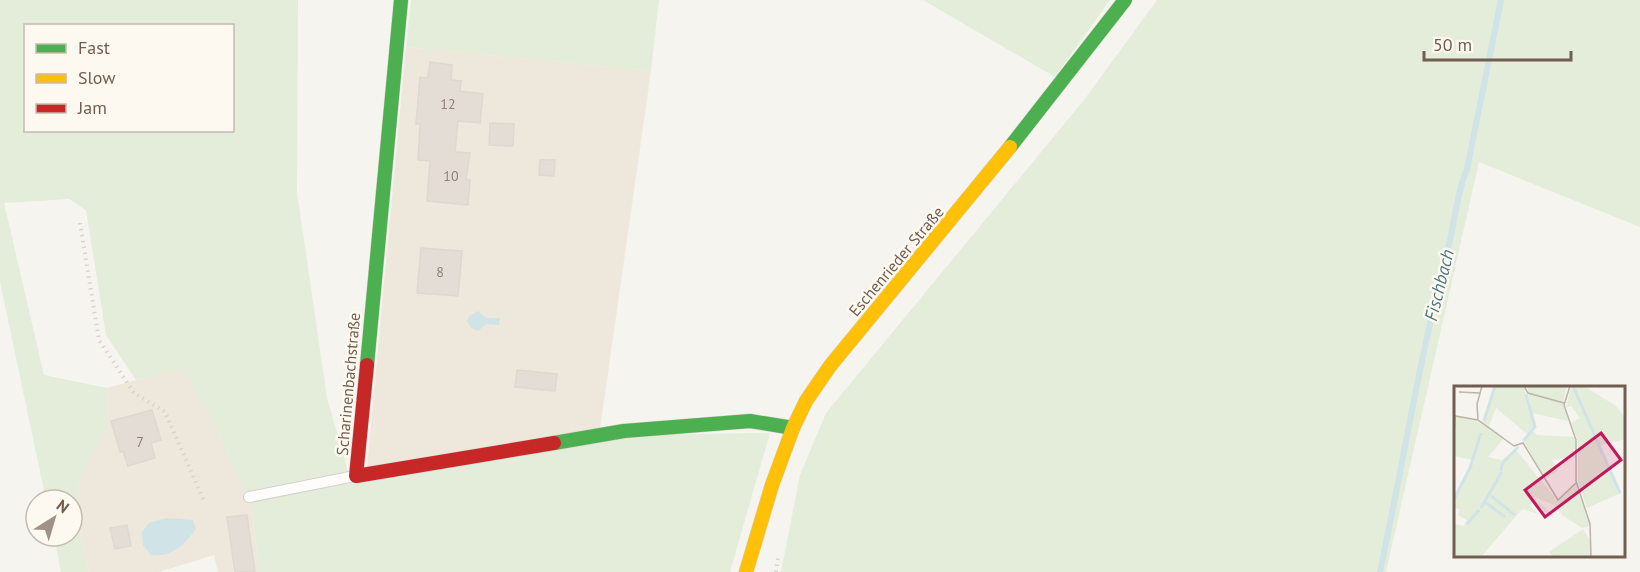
<svg xmlns="http://www.w3.org/2000/svg" width="1640" height="572" font-family="'PT Sans',sans-serif">
<style>
.residential{fill:#eee7dc}
.green{fill:#e3edda;fill-rule:evenodd}
.water{fill:#d0e3e6}
.lines{fill:none;stroke-linecap:round;stroke-linejoin:round}
.stream{stroke:#d0e3e6;stroke-width:6}
.building{fill:#e3ddd5;stroke:#dfd8d1;stroke-width:1.5}
.lane-casing{stroke:#d6d1cc;stroke-width:12}
.fast-casing{stroke:#d6d1cc;stroke-width:15}
.slow-casing{stroke:#d6d1cc;stroke-width:15}
.jam-casing{stroke:#d6d1cc;stroke-width:15}
.path{stroke:#d9d4d0;stroke-width:4;stroke-dasharray:1.5 4.5;stroke-linecap:butt}
.lane{stroke:#fefdfc;stroke-width:10}
.fast{stroke:#4caf50;stroke-width:14}
.slow{stroke:#ffc107;stroke-width:14}
.jam{stroke:#c62828;stroke-width:14}
.labels{text-anchor:middle;dominant-baseline:central;stroke-width:5;stroke-linejoin:round;paint-order:stroke}
.number-label{font-size:14px;fill:#908074}
.street-label{font-size:16px;fill:#725e50;stroke:#fdf9f0}
.water-label{font-size:18px;font-style:italic;fill:#4c7783;stroke:#fdf9f0}
.inset-river{fill:none;stroke:#d0e3e6;stroke-width:3}
.inset-road{fill:none;stroke:#bdb4aa;stroke-width:1.5}
.view{fill:#c2185b;fill-opacity:0.15;stroke:#c2185b;stroke-width:3}
.inset-edge{fill:none;stroke:#725e50;stroke-width:3}
</style>
<rect width="100%" height="100%" fill="#f6f4ee"/>
<path class="residential" d="M406,47l245,24 -51,358 -233,38z
M182,368l33,56 37,86 7,62h-41l-4,-17 -55,17h-70l-12,-55 2,-38 29,-54 -1,-37z"/>
<path class="green" d="M0,0h298l-1,192 30,206 25,86 273,-49 145,-2 -40,139h-471l-7,-62 -37,-86 -33,-55 -46,11 -30,-45 -20,-125 -17,-11 -65,4 40,172 63,13 1,37 -29,54 -2,38 12,55h-28l-7,-36h18v-36h-26l-46,-218zM26,26h206v104h-206z
M411,0h248l-8,71 -245,-24z
M923,0h187l-55,77z
M1157,0h483v227l-161,-65 -93,410h-605l19,-97 26,-62 258,-313z"/>
<path class="water" d="M478,311l8,7h14l-1,7 -13,-1 -8,7 -7,-3 -4,-7 2,-5z
M167,518l26,2 3,9c-13,17 -23,28 -45,26l-8,-10 -1,-13 7,-9z"/>
<g class="lines">
<path class="stream" d="M1380,572c23,-108 40,-217 68,-323 7,-27 8,-54 19,-80l34,-169"/>
</g>
<path class="building" d="M430,62l22,3 -1,15 10,1 -1,10 23,3 -3,29 -22,-2 -3,31 15,1 -4,26 4,1 -2,25 -41,-4 3,-40 -12,-1 2,-36h-4l4,-47 8,1z
M490,123l24,1 -1,22 -24,-1z
M540,160h15l-1,16 -15,-1z
M421,248l41,3 -4,45 -41,-3z
M517,370l40,4 -2,17 -40,-4z
M152,410l9,30 -10,3 4,15 -27,8 -5,-15 -3,1 -9,-31z
M247,515l8,57h-20l-8,-55z
M127,525l4,21 -16,3 -5,-21z"/>
<g class="lines">
<g class="lane-casing">
<path id="lane" d="M249,497l106,-21"/>
</g>
<g class="fast-casing">
<path id="fast" d="M1010,147l115,-147
M367,365l34,-365
M554,443l70,-12 126,-10 43,7"/>
</g>
<g class="slow-casing">
<path id="slow" d="M746,572l26,-87 21,-57 13,-27 24,-35 180,-219"/>
</g>
<g class="jam-casing">
<path id="jam" d="M367,365l-11,111 198,-33"/>
</g>
<path class="path" d="M80,223l19,117 35,53 31,19 40,91
M776,572l2,-14"/>
<use href="#lane" class="lane"/>
<use href="#fast" class="fast"/>
<use href="#slow" class="slow"/>
<use href="#jam" class="jam"/>
</g>
<g class="labels">
<g class="number-label">
<text x="448" y="104">12</text>
<text x="451" y="176">10</text>
<text x="440" y="272">8</text>
<text x="140" y="442">7</text>
</g>
<g class="street-label">
<text transform="translate(896 261) rotate(-50)">Eschenrieder Straße</text>
<text transform="translate(348 384) rotate(-85)">Scharinenbachstraße</text>
</g>
<g class="water-label">
<text transform="translate(1439 285) rotate(-76)">Fischbach</text>
</g>
</g>
<g transform="translate(1454 386)">
<rect width="171" height="171" fill="#f6f4ee"/>
<path d="M41,0h29l10,40 -7,8 -31,-26 -7,18 15,12 -16,19 14,3 20,-16 -9,9 4,-2 40,49 19,-17 14,43 -8,2 -20,-13 -8,-10 -19,-8 -2,3 10,5 13,15 -22,-18 -4,4 9,8 -17,-5 -41,48h-27l1,-33 9,2 3,-6 -9,-5 2,-5 -6,-3v-6l18,-41 -18,-4v-40l30,6zM73,0h40l-4,18 5,17 -36,-8zM117,0h13l32,20 9,12v21l-26,7 22,47 -34,15 -9,-27v-40l-7,-18 9,-5 -9,-12 -5,2zM78,44l5,5 38,2 1,20 -24,3 6,11 -13,7 -21,-36zM129,143l7,12v16h-36l-5,-5z" fill="#e3edda"/>
<path class="inset-river" d="M119,0l47,107M30,35l11,-35M69,55l12,-14 -9,-33M47,85l1,-7 16,-17M37,110l24,19M0,113l16,-31 11,-35M31,116l20,15M27,122l21,-36M13,138l12,-14"/>
<path class="inset-road" d="M70,0l4,7 36,10M116,0l-6,19 12,35v41l14,43 1,33M5,6l21,1M24,34l-1,-16 5,-18M0,51l1,-21 23,4 36,26 9,-3 35,57 19,-18"/>
<path class="view" d="M147,47l20,27 -76,57 -20,-27z"/>
<rect width="171" height="171" class="inset-edge"/>
</g>
<rect x="24" y="24" width="210" height="108" fill="#fdf9f0" stroke="#c5bbb0" stroke-width="1.5"/>
<rect x="36" y="44" width="30" height="9" fill="#4caf50" stroke="#c5bbb0" stroke-width="1.5"/>
<text x="78" y="54" font-size="18" fill="#725e50">Fast</text>
<rect x="36" y="74" width="30" height="9" fill="#ffc107" stroke="#c5bbb0" stroke-width="1.5"/>
<text x="78" y="84" font-size="18" fill="#725e50">Slow</text>
<rect x="36" y="104" width="30" height="9" fill="#c62828" stroke="#c5bbb0" stroke-width="1.5"/>
<text x="78" y="114" font-size="18" fill="#725e50">Jam</text>
<g transform="translate(54 518) rotate(37)"><circle r="28" fill="#fdf9f0" stroke="#c5bbb0" stroke-width="1.5"/>
<path d="M0-4.5L10 22L0 15L-10 22Z" fill="#a09287"/>
<text y="-9" font-size="16" font-weight="bold" text-anchor="middle" fill="#725e50">N</text>
</g>
<path d="M1424 51v9h147v-9" fill="none" stroke="#725e50" stroke-width="3"/>
<text x="1433" y="51" font-size="18" fill="#725e50" stroke="#fdf9f0" stroke-width="4.5" paint-order="stroke">50 m</text>
</svg>
